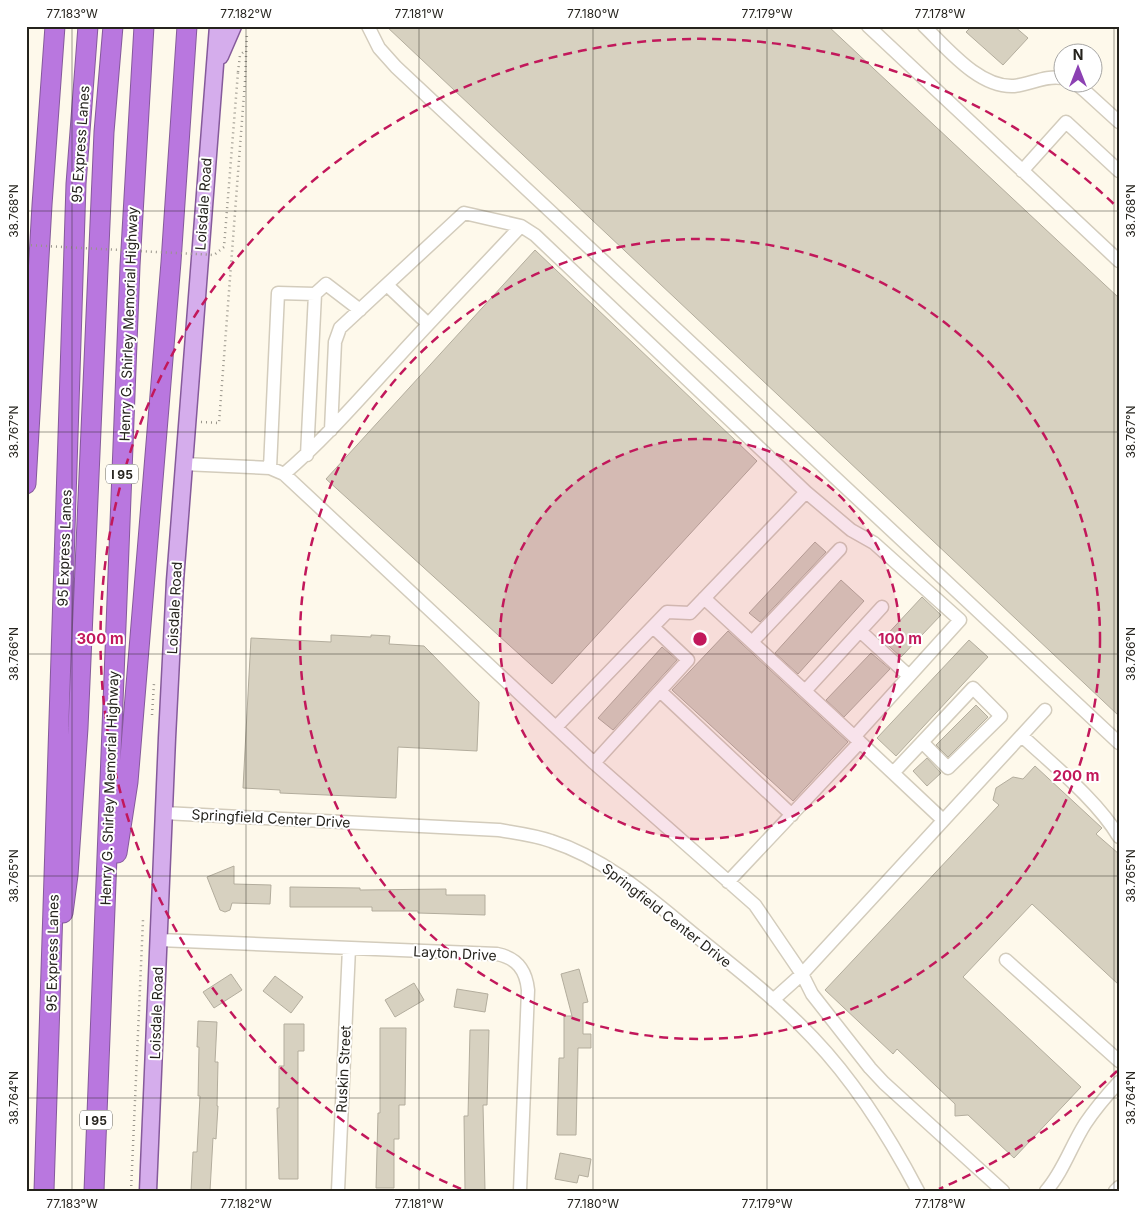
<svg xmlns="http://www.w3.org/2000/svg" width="1145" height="1217" font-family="Inter,sans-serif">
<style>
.building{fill:#d7d1c0;stroke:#b3ad9d}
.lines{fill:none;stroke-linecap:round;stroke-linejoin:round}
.minor-casing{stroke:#d3ccbc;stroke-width:15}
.major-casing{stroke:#855a9b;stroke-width:19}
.highway-casing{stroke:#855a9b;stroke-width:21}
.path{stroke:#99958b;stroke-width:2.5;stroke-dasharray:1 4;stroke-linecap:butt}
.minor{stroke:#fff;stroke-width:12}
.major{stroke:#d5adec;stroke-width:16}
.highway{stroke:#b977df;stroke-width:19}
.path-bridge{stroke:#99958b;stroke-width:2.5;stroke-dasharray:1 4;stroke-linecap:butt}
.ticks{fill:none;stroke:#25231d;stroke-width:1;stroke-opacity:0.45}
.ring{fill:none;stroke:#c2185b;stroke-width:2.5;stroke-dasharray:9 6}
.labels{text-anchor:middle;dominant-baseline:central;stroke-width:4;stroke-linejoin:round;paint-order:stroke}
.shield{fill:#fff;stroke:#666561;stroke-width:1}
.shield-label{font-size:12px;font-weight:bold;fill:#25231d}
.street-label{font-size:14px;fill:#25231d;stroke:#fff}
.centre{fill:#c2185b;stroke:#fff;stroke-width:2.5}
.ring-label{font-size:15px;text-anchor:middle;font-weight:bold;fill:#c2185b;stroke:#fff;stroke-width:4;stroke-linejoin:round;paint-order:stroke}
.neatline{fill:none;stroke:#25231d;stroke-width:2}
.ticks-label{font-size:12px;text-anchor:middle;fill:#25231d}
</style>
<rect width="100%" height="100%" fill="#fef9eb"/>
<path class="building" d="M386,26h442l291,272v418z
M972,26h42l14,12 -25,27 -37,-33z
M535,250l222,211 -205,223 -226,-205z
M815,542l11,10 -66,70 -11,-9z
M841,580l23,21 -66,73 -23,-21z
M922,597l19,18 -40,42 -19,-17z
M728,631l120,111 -55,59 -121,-111z
M331,635l40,2v-2l19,1 -1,8 35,2 55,56 -2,49 -79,-4 -2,51 -116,-5v-3l-37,-2 8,-150 80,4z
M969,640l19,17 -92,99 -19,-18z
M662,647l15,13 -64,70 -15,-12z
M871,653l19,16 -46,48 -18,-17z
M976,705l12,12 -40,40 -12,-12z
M927,758l14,15 -14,13 -14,-15z
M1035,766l67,62 -6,6 23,20v131l-87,-81 -69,73 118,110 -67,71 -46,-43 -13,1v-12l-58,-55 -4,5 -68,-64 174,-185 -6,-5 3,-12 17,-11 10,2z
M234,866v18l37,1 -1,19 -38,-1 -2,7 -5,2 -5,-2 -13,-33z
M290,887l70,1v2l86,-1v6h39v20l-67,-2v-2h-46v-4h-82z
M579,969l9,33 -5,1v31h8v14h-13l-2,87h-19l2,-77h5v-42h8l-11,-42z
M231,974l11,16 -28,18 -11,-16z
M275,976l28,21 -12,16 -28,-22z
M414,983l10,17 -29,17 -10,-17z
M457,989l31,5 -3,18 -31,-5z
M198,1021l19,1 -2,40h3l-1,44h1l-2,33 -3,-1 -3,53h-19l2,-39h4l3,-56h-2l1,-49h-2z
M284,1024h20v27h-6v128h-19l-2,-71h2v-42h5z
M380,1028h26l-1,77h-6v34h-5v49h-18l2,-75h2z
M470,1030h19l-2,75h-4l2,85h-20l-1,-74h4z
M560,1153l31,6 -3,18 -9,-2 -2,8 -22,-4z"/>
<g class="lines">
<g class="minor-casing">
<path id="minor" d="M368,26l11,22 17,19 723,676
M868,26l251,235
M924,26c23,22 55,62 90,60 17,-2 32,-11 48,-8
M1074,82l11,9 34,31
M1022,171l44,-49 53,49
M387,285l41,39
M331,430l4,-88 5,-14 124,-115 57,13 14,9 271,257 -116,121 -23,-1 -111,115
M307,455l8,-161 11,-10 34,26
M183,464l87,4 14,6 310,289 161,142 47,69 243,-264
M270,468l8,-175 37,1
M284,474c41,-35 77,-77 114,-117 40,-44 82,-87 123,-131
M806,492l45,38 23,13 86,77 -105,116
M704,598l156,144
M860,631l49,45
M752,642l88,-93
M660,691l132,124
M805,691l77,-84
M1022,736c31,29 75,64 97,101
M594,763l94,-103 -35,-33
M893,773l80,-85 28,28 -53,52 -26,-26
M164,813l335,17c17,3 35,5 52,11 56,18 100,58 145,95 40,32 81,64 117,102 43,45 76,98 105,153
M728,882l132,-140 83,78
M159,940l338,14c20,4 29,16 31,36l-8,201
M1006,960l113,101
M773,1000l29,-26 10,20 58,74 14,15 119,108
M338,1191l11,-243
M1046,1191c17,-19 25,-45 39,-67 10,-15 21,-28 34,-42
M1115,1191l4,-4"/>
</g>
<g class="major-casing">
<path id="major" d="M220,56l13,-30
M148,1191l19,-453 8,-157 43,-555"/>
</g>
<g class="highway-casing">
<path id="highway" d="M26,484l16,-279 13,-179
M117,853l11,-71 43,-520 16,-236
M63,913l5,-38 10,-147 26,-596 9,-106
M44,1191l32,-1007 12,-158
M94,1191l36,-925 14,-240"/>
</g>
<path class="path" d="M238,72l2,-17 6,-5
M201,422l18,1 26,-342 2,-49
M152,715l2,-32
M131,1191l12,-271"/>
<use href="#minor" class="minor"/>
<use href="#major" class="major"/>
<use href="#highway" class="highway"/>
<path class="path-bridge" d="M26,245l188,10 10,-8 14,-175"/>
</g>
<path class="ticks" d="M72,26v1165M246,26v1165M419,26v1165M593,26v1165M767,26v1165M940,26v1165M1114,26v1165M26,211h1093M26,432h1093M26,654h1093M26,876h1093M26,1098h1093"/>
<circle cx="700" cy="639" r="200" fill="#c2185b" fill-opacity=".12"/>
<g class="ring">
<circle cx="700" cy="639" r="200"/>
<circle cx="700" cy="639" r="400"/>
<path d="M1117 1071A600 600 0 0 1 939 1189M461 1189A600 600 0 1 1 1117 207"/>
</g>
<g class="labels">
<g class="shield">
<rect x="106" y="464.5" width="32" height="19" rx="4"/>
<rect x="80" y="1110.5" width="32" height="19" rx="4"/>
</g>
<g class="shield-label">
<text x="122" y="474">I 95</text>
<text x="96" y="1120">I 95</text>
</g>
<g class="street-label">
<text transform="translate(80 144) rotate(-86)">95 Express Lanes</text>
<text transform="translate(203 204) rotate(-86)">Loisdale Road</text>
<text transform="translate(128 324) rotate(-88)">Henry G. Shirley Memorial Highway</text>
<text transform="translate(64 548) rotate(-88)">95 Express Lanes</text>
<text transform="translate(174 608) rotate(-87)">Loisdale Road</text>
<text transform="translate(109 788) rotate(-88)">Henry G. Shirley Memorial Highway</text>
<text transform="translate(271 818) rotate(3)">Springfield Center Drive</text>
<text transform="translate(667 915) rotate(38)">Springfield Center Drive</text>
<text transform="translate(52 953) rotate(-89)">95 Express Lanes</text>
<text transform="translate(455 953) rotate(3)">Layton Drive</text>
<text transform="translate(156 1013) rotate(-88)">Loisdale Road</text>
<text transform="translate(343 1069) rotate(-87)">Ruskin Street</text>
</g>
</g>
<circle cx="700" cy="639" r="8" class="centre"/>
<g class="ring-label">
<text x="900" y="644">100 m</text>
<text x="100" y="644">300 m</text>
<text x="1076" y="781">200 m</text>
</g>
<rect width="1145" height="1217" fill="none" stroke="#ffffff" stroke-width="55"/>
<g transform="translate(1078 68)"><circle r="24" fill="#ffffff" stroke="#a8a7a5"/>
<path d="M0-4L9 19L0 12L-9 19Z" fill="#8c41b3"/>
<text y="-8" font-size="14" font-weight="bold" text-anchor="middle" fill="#25231d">N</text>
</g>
<rect x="28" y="28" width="1090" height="1162" class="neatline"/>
<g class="ticks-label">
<text x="72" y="18">77.183°W</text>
<text x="246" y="18">77.182°W</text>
<text x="419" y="18">77.181°W</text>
<text x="593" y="18">77.180°W</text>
<text x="767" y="18">77.179°W</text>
<text x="940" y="18">77.178°W</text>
<text transform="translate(14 211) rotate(-90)" y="4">38.768°N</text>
<text transform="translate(1131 211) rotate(-90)" y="4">38.768°N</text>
<text transform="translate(14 432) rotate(-90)" y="4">38.767°N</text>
<text transform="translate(1131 432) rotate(-90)" y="4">38.767°N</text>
<text transform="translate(14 654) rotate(-90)" y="4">38.766°N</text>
<text transform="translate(1131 654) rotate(-90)" y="4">38.766°N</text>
<text transform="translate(14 876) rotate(-90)" y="4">38.765°N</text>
<text transform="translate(1131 876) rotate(-90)" y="4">38.765°N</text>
<text transform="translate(14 1098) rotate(-90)" y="4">38.764°N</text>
<text transform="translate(1131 1098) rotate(-90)" y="4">38.764°N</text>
<text x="72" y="1208">77.183°W</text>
<text x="246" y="1208">77.182°W</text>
<text x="419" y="1208">77.181°W</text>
<text x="593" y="1208">77.180°W</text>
<text x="767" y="1208">77.179°W</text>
<text x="940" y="1208">77.178°W</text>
</g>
</svg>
